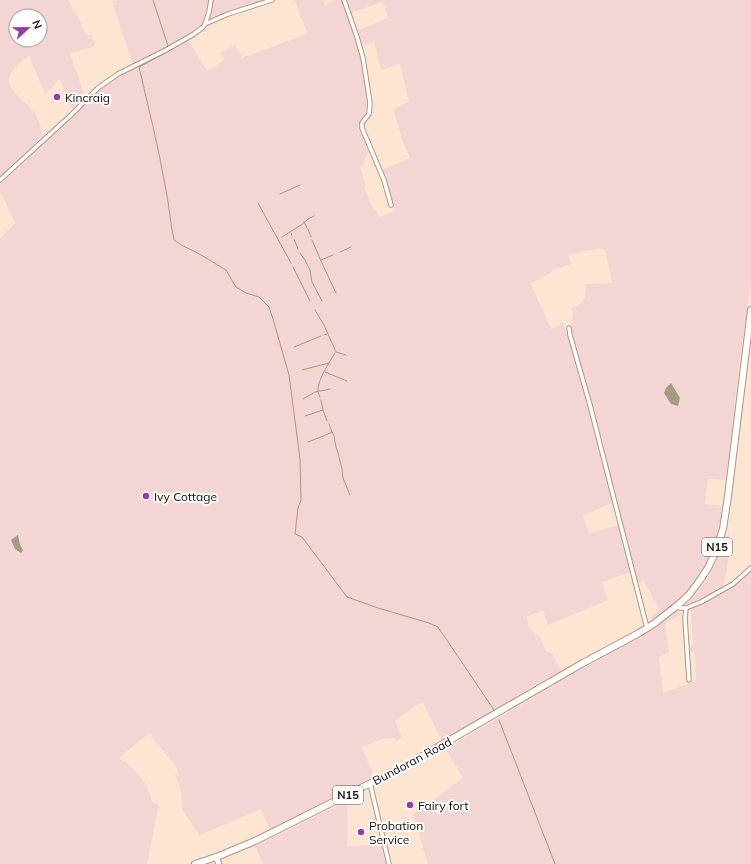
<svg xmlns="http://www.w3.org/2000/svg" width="751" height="864" font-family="Mulish,sans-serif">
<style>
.green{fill:#f3d5d3;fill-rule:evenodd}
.water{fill:#a19e7f}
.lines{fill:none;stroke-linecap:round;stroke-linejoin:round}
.stream{stroke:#a19e7f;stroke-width:1}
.street-casing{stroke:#b1957c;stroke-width:5.5}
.secondary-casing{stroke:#b1957c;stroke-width:7}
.highway-casing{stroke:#b1957c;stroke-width:8}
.street{stroke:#fff;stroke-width:3.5}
.secondary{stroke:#fff;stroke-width:5}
.highway{stroke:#fff;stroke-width:6}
.poi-dot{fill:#983ba5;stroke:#fff;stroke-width:1.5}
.labels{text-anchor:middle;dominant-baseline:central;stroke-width:4;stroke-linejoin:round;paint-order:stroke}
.shield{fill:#fff;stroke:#5e5751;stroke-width:1}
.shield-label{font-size:11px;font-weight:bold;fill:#190f06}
.poi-label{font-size:12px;fill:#190f06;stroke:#fff;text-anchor:start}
.street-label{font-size:12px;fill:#190f06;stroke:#fff}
</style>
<rect width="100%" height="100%" fill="#fee5d1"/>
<path class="green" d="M0,0h69c2,9 7,11 10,18 3,7 3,10 7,16l6,2 3,10 -25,8 15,42 -13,13 -12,-30 -15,15 -16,-38c-11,7 -27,19 -16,35 6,8 16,13 22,22 4,7 6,16 8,23l-43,41zM16,16h24v24h-24z
M118,0h91l-6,22 -4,6 -29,17 -36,18 -2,-1 -20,-60z
M213,0h52l-54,19 -1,-2z
M295,0h28l2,5 11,-5h7l19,60 4,31 1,20 -7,14 10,28 -4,2 -2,10 -4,2 6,19 -2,1 9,22 3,1 3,7 16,-6 -14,-41 29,-12 -7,-16 -10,-33 16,-7 -9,-38 -19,6 -7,-28 -13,4 -3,-16 30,-12 -5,-16 -32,11 -5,-13h405v285l-11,71 -14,124 -18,-1 -3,25 17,2 -1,2 2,1c-8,39 -21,74 -53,99 -6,4 -11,10 -18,11l-1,-2 8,-8 -15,-28 -7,2c-20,-82 -42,-164 -65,-246l-1,-9 2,-14 -2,-6c14,-4 15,-10 15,-24l26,-1 -6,-30 -2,-4 -13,1 -23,5 3,9 -18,6 -4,4 -18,9 7,17 13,29 12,-6 9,23 7,29 35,127 -31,14 6,17 30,-8 12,47 -29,10 6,18 -60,25 -5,-14 -16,5 2,11 5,4 1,5 4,-1 7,16 6,2 9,18 -11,7 -2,-1 -106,65 -19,-40c-11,4 -19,13 -28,19l7,17 -6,3 -1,-3 -13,1 -20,8 12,30 -105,52 -8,-20 -61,26 -18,-25 -1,-20 -6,-15 4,-1 -3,-7 -27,-34 -30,25 5,4 1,-1 15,15 6,9 5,11v4l3,3 5,1 -12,60h-147v-625l15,-16 -15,-32v-6l104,-99 4,-1 8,-7 20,-11 52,-27 19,31 17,-11 -4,-7 16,-8 6,13 49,-18 16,-7z
M730,529l-3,14 1,18 -2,14 -4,13 -33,17 -2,-1c5,-6 11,-12 16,-19 12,-17 19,-37 27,-56z
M748,574l3,1v289h-323l-15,-50 50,-36 -17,-29 125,-74 88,-50 12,-8 6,-6 5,3 -17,9 4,29 -10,5 4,36 33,-12 -1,-29h-5v-7l3,-1 -2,-33 -2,-1 40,-20z
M347,801v46l35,-4 5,21h-124l-8,-18z"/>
<path class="water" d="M671,383l9,15 -2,8 -7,-2 -7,-11 2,-5z
M18,535l2,10 3,5 -2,3 -6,-4 -4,-9z"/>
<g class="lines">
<path class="stream" d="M153,0l15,46
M169,51l-30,16c9,39 19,78 26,118 4,18 5,37 9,55l9,6 13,6 30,18 10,17 10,6 13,4 10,10 4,12 16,56 11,84 1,41 -3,8 -3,26 7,3 45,60 31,11 51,15 9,4 56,83
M280,194l20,-9
M258,203l33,60
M304,222l3,6
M308,229l3,8
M291,233l1,3
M282,237l19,-12 7,-6 6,-3
M294,239l4,10
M312,240l9,21 15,32
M340,252l11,-5
M300,253l5,7 5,10 2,12 10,19
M321,260l12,-5
M293,267l17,34
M315,310l9,15 12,27 10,3
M324,335l3,-1
M294,347l27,-11
M302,370l27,-7
M325,372l22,9
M320,397c-1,-2 -2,-4 -2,-6 -1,-10 12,-30 17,-38
M303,399l12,-7 15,-3
M321,400l2,10 4,11
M305,416l18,-6
M332,432l2,4 2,11 2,6 4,16 1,9 7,17
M308,442l20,-8 4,-2 -3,-8
M499,720l56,144"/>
<g class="street-casing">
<path id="street" d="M344,0l13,37 6,21 7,45 -1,11 -7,9v5l22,52 7,25
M205,24l23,-10 44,-14
M0,180l71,-65 27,-27 20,-14 48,-24 28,-16 9,-7 2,-3 4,-12 2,-12
M569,328l1,7 20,70 57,223
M676,607l5,1h5l15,-6 32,-18 18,-16
M686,608l-1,10 4,62
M370,783l19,81"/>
</g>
<g class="secondary-casing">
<path id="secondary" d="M216,857l3,7"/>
</g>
<g class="highway-casing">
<path id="highway" d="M195,864l24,-8 36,-15 150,-75 178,-103 56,-30 16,-10 24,-19 9,-8 10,-13 10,-15 8,-17 7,-22 5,-33 23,-186"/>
</g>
<use href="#street" class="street"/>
<use href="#secondary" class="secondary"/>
<use href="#highway" class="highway"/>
</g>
<g class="poi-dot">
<circle cx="57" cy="97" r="4"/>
<circle cx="146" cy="496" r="4"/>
<circle cx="410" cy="805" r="4"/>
<circle cx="361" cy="832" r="4"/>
</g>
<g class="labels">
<g class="shield">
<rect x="702" y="538" width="30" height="18" rx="3"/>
<rect x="333" y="786" width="30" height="18" rx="3"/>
</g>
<g class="shield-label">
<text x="717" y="547">N15</text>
<text x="348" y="795">N15</text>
</g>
<g class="poi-label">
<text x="65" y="97">Kincraig</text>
<text x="154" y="496">Ivy Cottage</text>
<text x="418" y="805">Fairy fort</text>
<text x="369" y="825">Probation<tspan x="369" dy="14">Service</tspan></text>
</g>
<g class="street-label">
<text transform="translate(412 761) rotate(-28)">Bundoran Road</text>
</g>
</g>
<g transform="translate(28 28) rotate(68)"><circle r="19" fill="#ffffff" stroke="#a39f9b"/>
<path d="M0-3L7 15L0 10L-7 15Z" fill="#983ba5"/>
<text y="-6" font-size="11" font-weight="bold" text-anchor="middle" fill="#190f06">N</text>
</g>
</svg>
